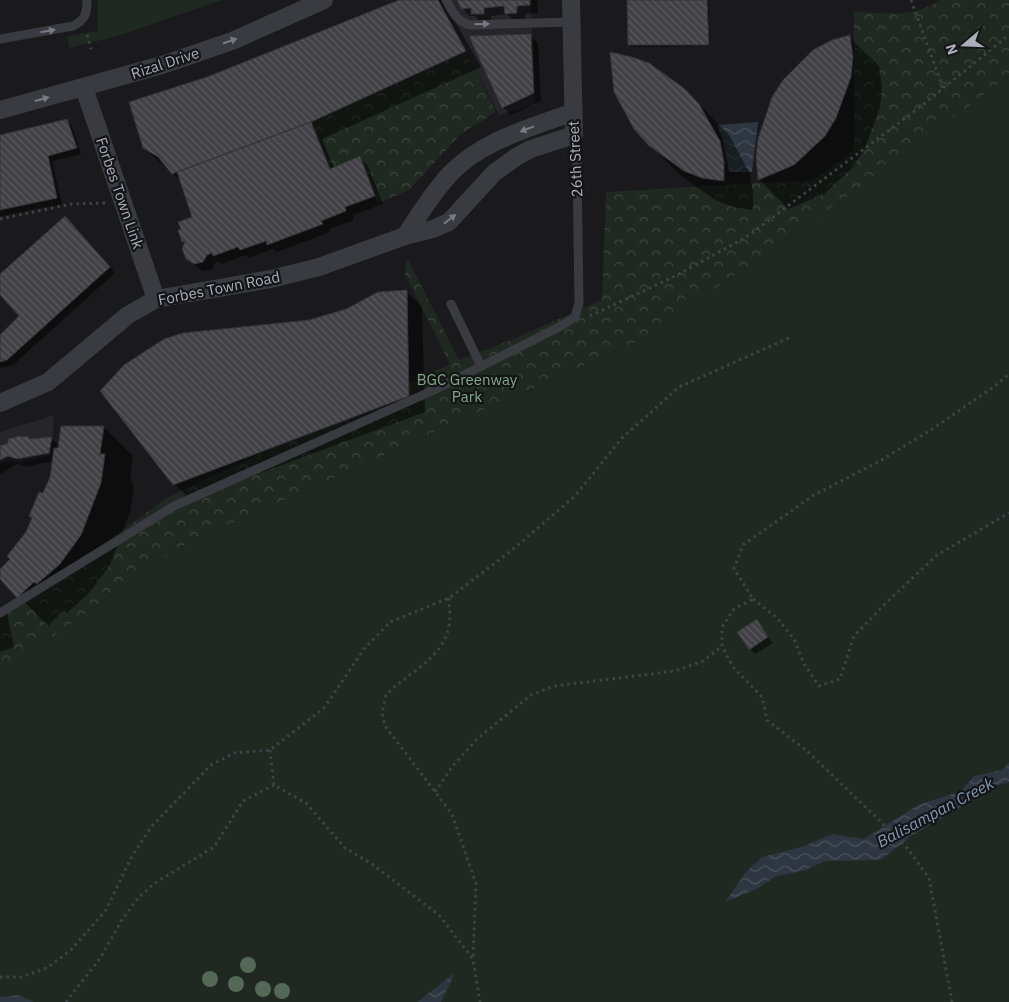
<svg xmlns="http://www.w3.org/2000/svg" width="1009" height="1002" font-family="'IBM Plex Sans',sans-serif">
<style>
.built{fill:#262529}
.grass{fill:#1f2821}
.park{fill:url(#park-crowns)}
.water{fill:url(#water-waves)}
.shadow{fill:#0007}
.building{fill:url(#building-back-hatch);stroke:#343338}
.lines{fill:none;stroke-linecap:round;stroke-linejoin:round}
.path{stroke:#404248;stroke-width:3;stroke-dasharray:2.5 4;stroke-linecap:butt}
.lane{stroke:#3a3b41;stroke-width:9}
.street{stroke:#3a3b41;stroke-width:18}
.tree{fill:#536857}
.oneway{fill:#787b85}
.labels{text-anchor:middle;dominant-baseline:central;stroke-width:4.5;stroke-linejoin:round;paint-order:stroke}
.street-label{font-size:15px;fill:#abafbc;stroke:#151417}
.park-label{font-size:15px;fill:#81a887;stroke:#151417}
.water-label{font-size:16px;font-style:italic;fill:#819ab9;stroke:#151417}
</style>
<defs>
<pattern id="park-crowns" width="20" height="18" patternUnits="userSpaceOnUse" patternTransform="scale(1.25)"><rect width="20" height="18" fill="#1f2821"/><path d="M2 6a3 3 0 1 1 6 0M12 15a3 3 0 1 1 6 0" fill="none" stroke="#3d453f"/></pattern>
<pattern id="water-waves" width="16" height="10" patternUnits="userSpaceOnUse" patternTransform="scale(1.25)"><rect width="16" height="10" fill="#2e3741"/><path d="M0 5q4-4 8 0t8 0" fill="none" stroke="#4a515a"/></pattern>
<pattern id="building-back-hatch" width="6" height="6" patternUnits="userSpaceOnUse" patternTransform="scale(1.25)"><rect width="6" height="6" fill="#414146"/><path d="M-1 5l2 2M0 0l6 6M5-1l2 2" fill="none" stroke="#5a5a5f"/></pattern>
</defs>
<rect width="100%" height="100%" fill="#1a191c"/>
<path class="built" d="M440,0h91l4,105 -36,10z
M54,415l-3,40 -31,8 -7,-2 -13,2v-31z"/>
<path class="grass" d="M98,0h124l-104,36 -49,12 -2,-12 31,-5z
M1009,76v926h-1009v-328l176,-125 469,-211 220,-154z"/>
<path class="park" d="M939,0h70v76l-144,108 -220,154 -469,211 -176,125v-56l168,-121 282,-133 -45,-90 2,-16 52,102 47,-18 96,-42 4,-108 207,-12 41,-30v-139c27,3 62,7 85,-11z
M466,51l30,61 -35,22 -52,56 -31,13 -18,-46 -30,12 -19,-47z"/>
<path class="water" d="M758,122l-6,50h-23l-6,-32 -6,-15z
M1009,763v19l-14,4 -84,50 -30,24 -56,1 -19,9 -32,7 -17,12 -32,13 21,-30 16,-15 42,-11 28,-12 32,5 54,-34 43,-14 13,-15 28,-6z
M455,973l-14,29h-24z
M19,995l15,7h-34v-5z"/>
<path class="shadow" d="M402,0h41l38,67 -159,72 12,29 26,-10 8,8 15,38 -30,11 1,5 -25,9 1,3 -53,20 -4,-3 -24,9 -3,-3 -24,9 -3,-3 -4,2 -4,7 -8,1 -8,-5 -8,-8 -2,-14 -5,-13 14,-13 -13,-37 -37,-33 63,-70z
M459,0h78l1,13 -13,1v7h-11l-7,-7 -16,2v6h-10l-6,-6h-5l-8,-8z
M628,0h80l2,46 -79,1 -2,-2z
M530,35l8,8 3,58 -30,14 -8,-8z
M849,37l30,29 3,22 -2,19 -15,41 -11,18 -30,28 -36,15 -29,-30z
M685,90l44,45 20,37 4,20v18l-20,-3 -18,-7 -36,-26 -30,-30z
M67,121l5,5 9,28 -29,7 10,43 -62,12v-79z
M70,222l45,51 -102,92 -13,3v-32l21,-20 -21,-23v-17z
M406,291l16,16 3,105 -235,87 -16,-15 135,-163z
M104,427l29,29 -3,25 4,4 -4,27 -20,53 -21,28 -22,20 -3,-3 -16,16 -48,-49v-7l12,-11 15,-26 24,-55 2,-17 -27,6 -9,-3 -17,10v-26l51,-10 9,9z
M0,607l7,6 7,34 -14,5z
M756,620l17,23 -18,11 -5,-5z"/>
<path class="building" d="M399,0h39l28,51 -155,71 -139,52 -14,-17 -15,-9 -14,-46 78,-25z
M457,0h73v5l-13,1v7l-12,1 -1,-8 -20,2v6h-13v-6l-10,1z
M627,0h80l2,45h-81z
M531,34l3,59 -32,15 -33,-72z
M850,35l3,22 -2,20 -15,41 -11,18 -31,29 -36,15 -2,-23 2,-18 14,-42 11,-17 30,-30 19,-10z
M610,52l22,5 17,6 36,26 14,15 21,37 4,21v19l-22,-3 -18,-7 -36,-26 -14,-16 -20,-37z
M67,119l10,29 -29,8 9,42 -57,12v-75z
M311,122l19,47 30,-13 15,40 -30,11 1,4 -25,10 2,3 -56,21 -1,-4 -26,9 -2,-3 -25,9 -1,-3 -5,2 -4,7 -9,2 -8,-5 -4,-10 3,-8 -3,1 -4,-12 3,-1 -3,-7 14,-5 -15,-45z
M65,216l45,51 -103,93 -7,2v-27l19,-19 -19,-21v-21z
M407,290l2,106 -236,89 -73,-94 24,-26 40,-26 19,-6 126,-13 37,-11 32,-17z
M61,426h43l-4,28h5l-4,29 -20,52 -21,29 -23,20 -3,-2 -17,16 -17,-19v-10l10,-10 -3,-3 19,-24 6,-14 -3,-2 10,-24 4,1 7,-16 4,-29h4z
M20,436l9,1v2l23,-2 -3,16 -32,6 -9,-3 -8,4v-14l8,-3v-4z
M757,619l11,18 -19,13 -12,-18z"/>
<g class="lines">
<path class="path" d="M911,0l32,88
M87,35l4,14
M0,219l72,-15 33,-1
M590,316l83,-39 72,-39 175,-131 89,-72
M449,598c0,9 2,19 0,28 -6,33 -42,47 -63,69l-4,18 3,13 67,88 24,70 -3,75
M753,599l24,19 17,21 10,25 15,22 21,-7 14,-43 32,-33 51,-48 72,-42
M270,750l4,35 32,18 39,45 27,16 67,51 34,44 7,43
M435,792l17,-25 25,-28 54,-44 23,-9 121,-15 28,-10 19,-15
M0,977h21l26,-9 24,-18 35,-40 26,-54 20,-30 59,-61 23,-12 36,-3 54,-42 40,-59 26,-27 59,-24 62,-47 64,-55 47,-58 57,-51 112,-50
M66,1002l35,-45 22,-39 16,-21 16,-14 59,-36 29,-46 31,-16
M952,1002l-23,-124 -21,-29 -30,-30 -71,-68 -40,-31 -5,-23 -29,-30 -11,-21v-19l12,-18 19,-10 -19,-30 9,-24 71,-50 64,-33 53,-32 64,-44 14,-12"/>
<path class="lane" d="M446,0c7,12 10,21 24,25l101,-3
M0,39l73,-13c12,-6 14,-12 14,-26
M451,304l30,62
M0,613l174,-107 260,-116 129,-65 12,-8 4,-14 -2,-139 -3,-29"/>
<path class="street" d="M84,88l72,211
M0,110l162,-45 70,-24 92,-41
M405,236c14,-21 28,-44 45,-62 32,-34 81,-46 123,-62
M0,403l48,-21 80,-67 28,-16 115,-20 48,-12 86,-31 28,-7 16,-7 45,-49 22,-16 15,-8 43,-14 -3,-135"/>
</g>
<g class="tree">
<circle cx="248" cy="965" r="8"/>
<circle cx="210" cy="979" r="8"/>
<circle cx="236" cy="984" r="8"/>
<circle cx="263" cy="989" r="8"/>
<circle cx="282" cy="991" r="8"/>
</g>
<defs><path id="oneway-solid" d="M-6-.8H1V-3.2L6.5 0L1 3.2V.8H-6Z" transform="scale(1.25)"/></defs>
<g class="oneway">
<use href="#oneway-solid" transform="translate(482 24) rotate(-2)"/>
<use href="#oneway-solid" transform="translate(48 31) rotate(-10)"/>
<use href="#oneway-solid" transform="translate(230 41) rotate(-19)"/>
<use href="#oneway-solid" transform="translate(42 99) rotate(-15)"/>
<use href="#oneway-solid" transform="translate(527 129) rotate(159)"/>
<use href="#oneway-solid" transform="translate(450 219) rotate(-38)"/>
</g>
<g class="labels">
<g class="street-label">
<text transform="translate(165 63) rotate(-18)">Rizal Drive</text>
<text transform="translate(575 159) rotate(-93)">26th Street</text>
<text transform="translate(120 193) rotate(71)">Forbes Town Link</text>
<text transform="translate(219 288) rotate(-11)">Forbes Town Road</text>
</g>
<g class="park-label">
<text x="467" y="379">BGC Greenway<tspan x="467" dy="17">Park</tspan></text>
</g>
<g class="water-label">
<text transform="translate(935 812) rotate(-28)">Balisampan Creek</text>
</g>
</g>
<g transform="translate(964 45) rotate(251)" stroke="#151417" stroke-width="4" paint-order="stroke">
<path d="M0-4L9 19L0 12L-9 19Z" fill="#abafbc"/>
<text y="-8" font-size="14" font-weight="bold" text-anchor="middle" fill="#abafbc">N</text>
</g>
</svg>
